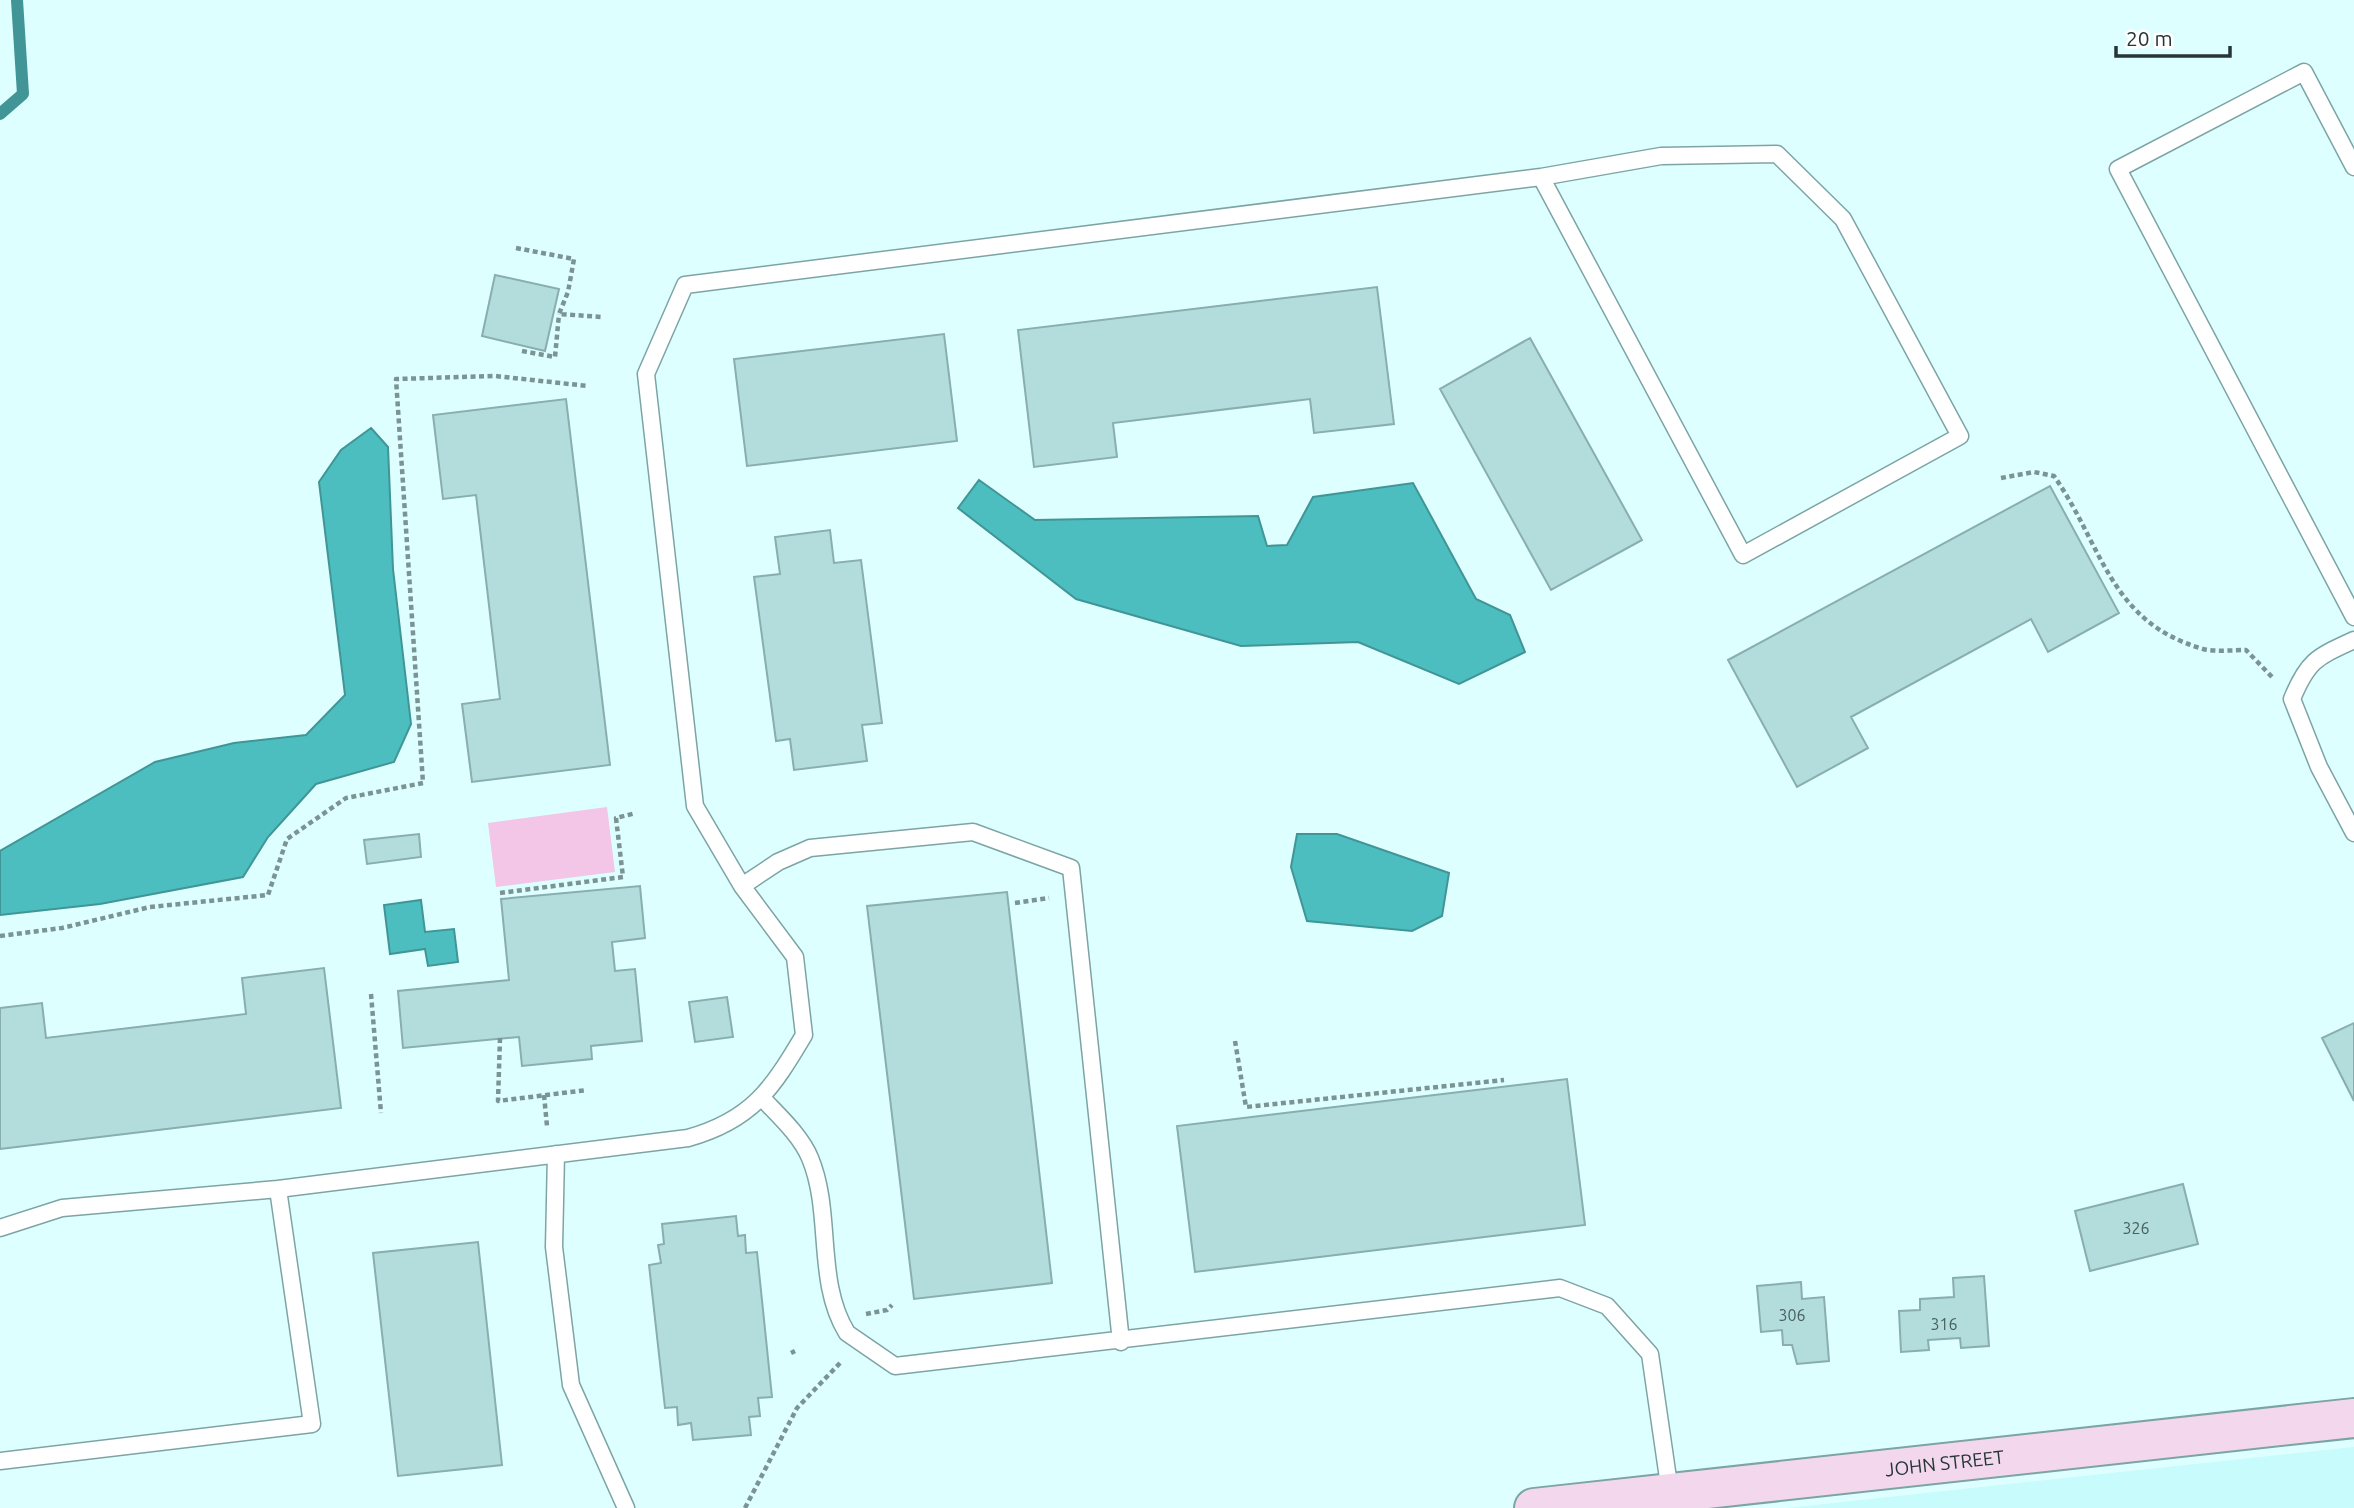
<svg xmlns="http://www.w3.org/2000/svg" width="2354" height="1508" font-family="Ubuntu,sans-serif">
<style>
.built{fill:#c8fbfb}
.green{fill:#f3c5e6}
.water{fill:#4cbebf;stroke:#419596;stroke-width:2}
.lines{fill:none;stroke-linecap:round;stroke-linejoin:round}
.stream{stroke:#419596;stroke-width:12}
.building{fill:#b3dcdc;stroke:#88aeaf;stroke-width:2}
.lane-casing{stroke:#7da4a4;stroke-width:19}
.secondary-casing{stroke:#7da4a4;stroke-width:42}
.path{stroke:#7b9393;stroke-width:4.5;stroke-dasharray:5 3.5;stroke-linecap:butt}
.lane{stroke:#fff;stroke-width:16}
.secondary{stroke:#f3d7ed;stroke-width:38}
.labels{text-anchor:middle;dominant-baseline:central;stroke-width:6;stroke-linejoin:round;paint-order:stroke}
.number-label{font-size:16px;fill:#496060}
.street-label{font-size:19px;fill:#263636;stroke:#fff}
</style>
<rect width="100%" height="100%" fill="#deffff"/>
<path class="built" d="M2354,1447v61h-567l519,-56z"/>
<path class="green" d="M607,807l8,65 -119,15 -8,-64z"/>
<path class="water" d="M371,428l17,19 5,122 18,155 -17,38 -78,22 -48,53 -25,40 -143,27 -100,11v-64l155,-89 79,-19 72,-8 39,-40 -26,-213 22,-32z
M979,480l56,40 223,-4 9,30 20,-1 26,-48 100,-14 63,116 34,16 15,37 -66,32 -101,-42 -117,4 -165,-47 -118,-91z
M1297,834h40l112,39 -7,43 -30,15 -105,-10 -16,-54z
M421,900l4,32 29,-3 4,33 -30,4 -3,-17 -35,5 -6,-49z"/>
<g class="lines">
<path class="stream" d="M0,114l23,-20 -6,-94"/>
</g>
<path class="building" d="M495,275l64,14 -14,62 -63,-15z
M1377,287l17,137 -80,9 -4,-34 -197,24 4,34 -83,10 -16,-137z
M944,334l13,107 -210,25 -13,-107z
M1530,338l112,202 -91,50 -111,-201z
M566,399l44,366 -138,17 -10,-78 38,-5 -24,-204 -33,4 -10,-84z
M2050,486l69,127 -71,39 -17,-33 -180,98 17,31 -71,39 -69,-127z
M830,530l4,33 27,-3 21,163 -20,2 5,36 -73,9 -4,-31 -14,2 -22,-164 26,-3 -5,-37z
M419,834l2,23 -54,7 -3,-24z
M640,886l5,52 -33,4 3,29 20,-2 7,72 -51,5 1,13 -70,7 -3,-29 -116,11 -5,-57 111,-11 -8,-81z
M1007,892l45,391 -138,16 -47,-393z
M324,968l17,140 -341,41v-141l42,-5 4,35 200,-24 -4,-36z
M727,997l6,40 -38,5 -6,-40z
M2354,1023v78l-32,-63z
M1567,1079l18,146 -390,47 -18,-146z
M2183,1184l15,60 -108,27 -15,-60z
M736,1216l2,20 7,-1 1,18 11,-1 15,145 -14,1 2,18 -11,1 2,18 -58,5 -2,-17 -13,2 -1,-18 -12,1 -16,-143 12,-2 -3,-18 6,-1 -2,-20z
M478,1242l24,223 -104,11 -25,-223z
M1984,1276l5,70 -28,2 -1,-10 -32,2 1,10 -28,2 -2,-41 21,-1v-11l34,-2 -1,-19z
M1801,1282l1,17 22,-2 5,64 -32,3 -5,-19h-9l-1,-15 -21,2 -4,-46z"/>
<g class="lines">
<g class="lane-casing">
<path id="lane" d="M2354,167l-50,-95 -186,97 236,448
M2354,640c-37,17 -46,20 -62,59l27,68 35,66
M742,886l36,-24 32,-14 163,-16 98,36 50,474
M763,1099c16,17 38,37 47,59 23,55 5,123 37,175l48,33 665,-78 47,18 43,48 20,138
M556,1154l-2,93 17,138 55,123
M0,1228l62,-20 216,-19 410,-51c64,-18 84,-49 116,-103l-9,-78 -53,-71 -47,-80 -49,-432 39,-89 856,-108 120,-21 116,-2 66,65 117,217 -217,119 -202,-378
M0,1461l312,-37 -34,-235"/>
</g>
<g class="secondary-casing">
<g id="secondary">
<path id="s1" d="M1534,1508l820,-90"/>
</g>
</g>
<path class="path" d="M516,248l58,11 -6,33 -9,22 43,3
M522,351l33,6 4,-43
M2001,478l33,-6 20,4c49,70 55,146 149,173 13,3 30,1 43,1l26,27
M500,893l123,-16 -7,-59 20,-5
M1015,903l34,-5
M0,936l62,-8 88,-21 118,-12 19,-56 59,-41 77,-15 -27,-404 99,-3 93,10
M371,994l10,119
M500,1038l-2,63 89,-11
M1235,1041l11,66 258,-27
M544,1095l3,31
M866,1314l21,-4 5,-5
M791,1353l4,-2
M745,1508l52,-100 43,-45"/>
<use href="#lane" class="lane"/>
<use href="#secondary" class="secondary"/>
</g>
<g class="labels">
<g class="number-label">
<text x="2136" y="1228">326</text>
<text x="1792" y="1315">306</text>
<text x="1944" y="1324">316</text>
</g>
<g class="street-label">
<text stroke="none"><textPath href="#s1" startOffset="413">JOHN STREET</textPath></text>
</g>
</g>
<path d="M2116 46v10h114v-10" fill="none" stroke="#263636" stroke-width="3.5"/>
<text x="2126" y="46" font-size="21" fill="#263636" stroke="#ffffff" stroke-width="5" paint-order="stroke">20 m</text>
</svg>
